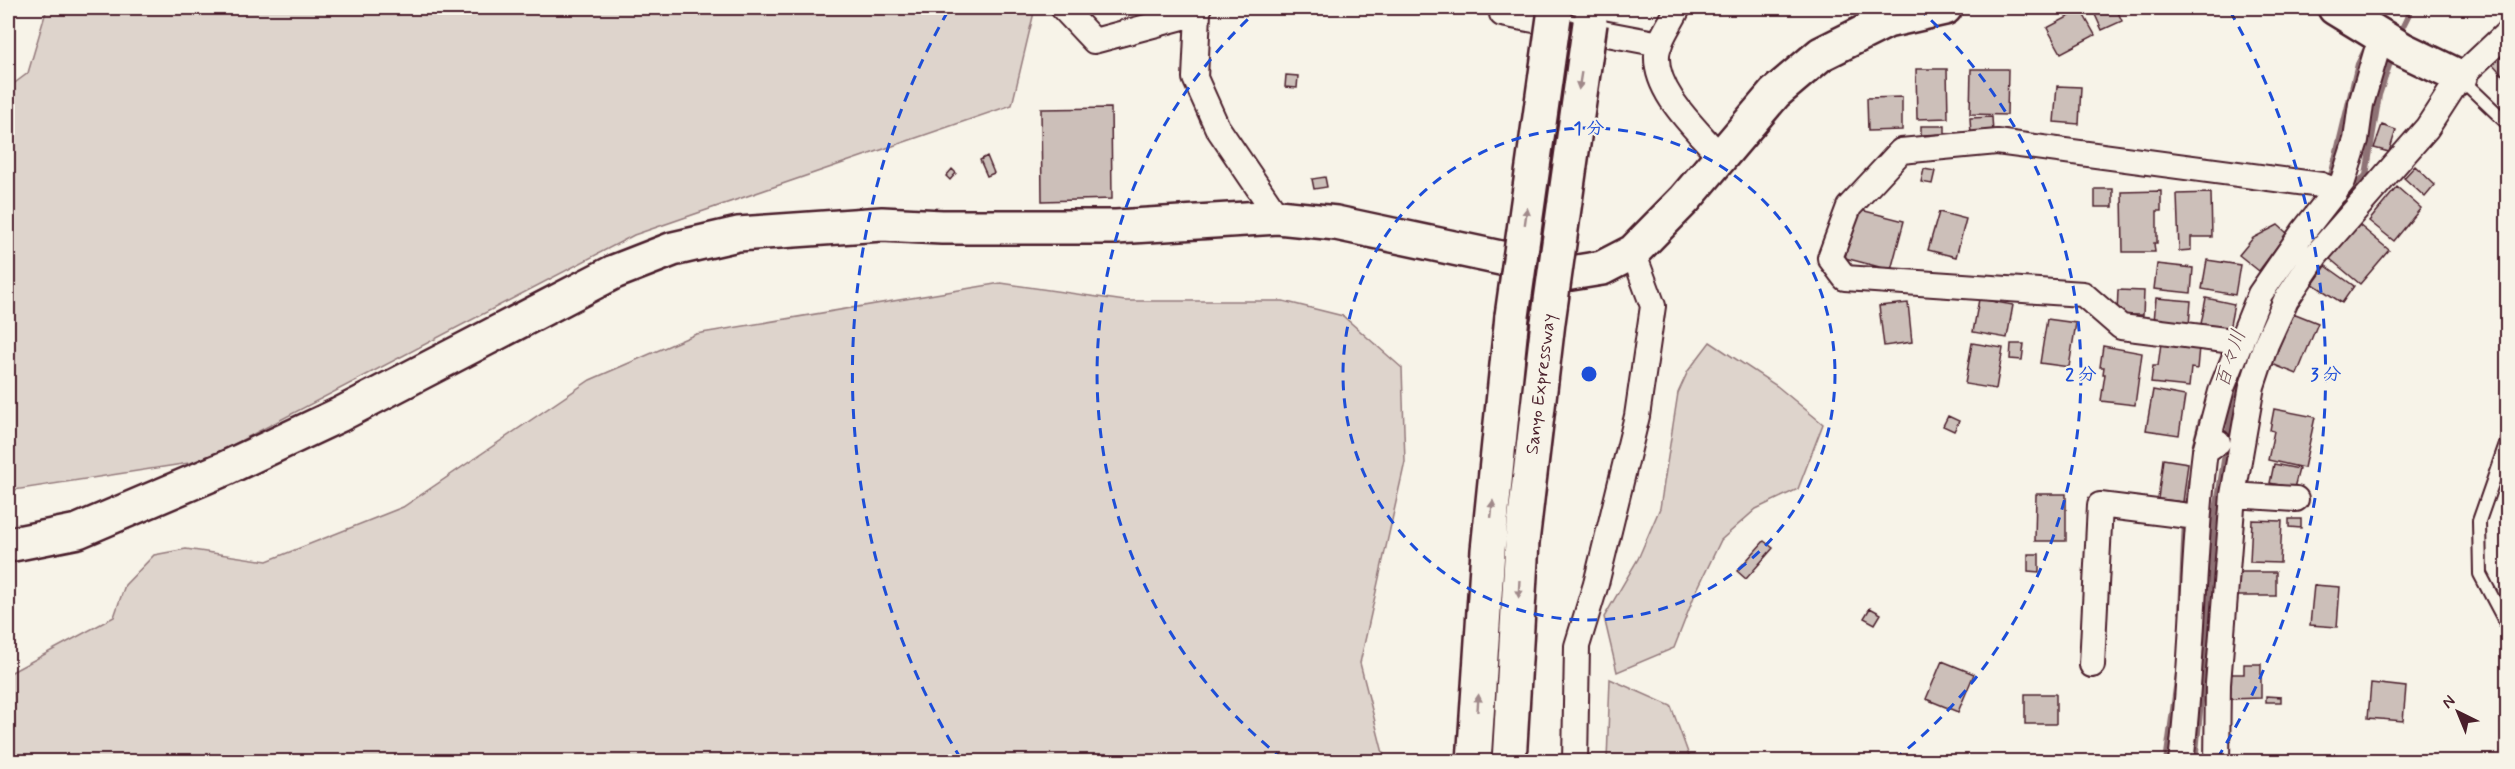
<svg xmlns="http://www.w3.org/2000/svg" width="2515" height="769" font-family="Mynerve,'Klee One',sans-serif">
<style>
.green{fill:#ded4cc;stroke:#947a7c;stroke-width:1.5}
.lines{fill:none;stroke-linecap:round;stroke-linejoin:round}
.stream{stroke:#8e7275;stroke-width:6}
.building{fill:#ccbfb9;stroke:#4a1f2b;stroke-width:1.5}
.lane-casing{stroke:#4a1f2b;stroke-width:16}
.street-casing{stroke:#4a1f2b;stroke-width:28}
.secondary-casing{stroke:#4a1f2b;stroke-width:38}
.highway-casing{stroke:#4a1f2b;stroke-width:38}
.lane{stroke:#f7f3e8;stroke-width:12}
.street{stroke:#f7f3e8;stroke-width:24}
.secondary{stroke:#f7f3e8;stroke-width:33}
.highway{stroke:#f7f3e8;stroke-width:33}
.highway-bridge-casing{stroke:#4a1f2b;stroke-width:38;stroke-linecap:butt}
.highway-bridge{stroke:#f7f3e8;stroke-width:33}
.oneway{fill:#a0898a}
.ring{fill:none;stroke:#1d4ed8;stroke-width:3;stroke-dasharray:10 8}
.labels{text-anchor:middle;dominant-baseline:central;stroke-width:4.5;stroke-linejoin:round;paint-order:stroke}
.street-label{font-size:18px;fill:#4a1f2b;stroke:#f7f3e8}
.water-label{font-size:20px;font-style:italic;fill:#6c4950;stroke:#f7f3e8}
.centre{fill:#1d4ed8;stroke:#f7f3e8;stroke-width:3}
.ring-label{font-size:18px;text-anchor:middle;font-weight:bold;fill:#1d4ed8;stroke:#f7f3e8;stroke-width:4.5;stroke-linejoin:round;paint-order:stroke}
</style>
<rect width="100%" height="100%" fill="#f7f3e8"/>
<filter id="ink" filterUnits="userSpaceOnUse"><feTurbulence type="fractalNoise" baseFrequency=".0167" numOctaves="2"/><feDisplacementMap in="SourceGraphic" scale="12" xChannelSelector="R" yChannelSelector="G"/><feConvolveMatrix kernelMatrix="1 2 1 2 8 2 1 2 1" color-interpolation-filters="sRGB"/></filter>
<g filter="url(#ink)">
<path class="green" d="M47,8h988l-23,97 -378,130 -432,226 -194,30v-403l20,-15z
M1001,283l124,18h158l60,15 59,52 3,94 -45,201 25,98h-1377v-87l106,-57 11,-32 29,-30 32,-6 81,12 136,-54 187,-127 106,-46z
M1710,342l67,44 46,38 -25,65 -42,20 -35,31 -26,54 -21,54 -57,24 -13,-55 34,-58 22,-51 18,-115 10,-22z
M1610,679l61,27 20,55h-84z"/>
<g class="lines">
<path class="stream" d="M2398,36l14,-28
M2327,182l5,-10 26,-108 9,-18
M2325,223l41,-48 13,-80 14,-41
M2261,321l19,-36
M2194,448l8,-31
M2186,510l4,-29
M2181,612l4,-92
M2166,762l12,-89
M2195,762l9,-91 10,-148 18,-113 20,-65"/>
</g>
<path class="building" d="M2092,8h24l6,13 -20,9z
M2081,10l14,25 -34,18 -14,-25z
M2508,47v34l-19,-21z
M1916,69h31l1,49 -31,1z
M1971,69h37l-1,46 -37,-1z
M1286,75l12,1 -1,12 -12,-1z
M2057,86l24,1 -2,37 -25,-2z
M1902,97v33l-34,1 -1,-33z
M1111,108l1,91 -70,2 -1,-92z
M1992,117l1,16 -22,1 -1,-16z
M2382,125l14,5 -7,22 -15,-4z
M1921,126h24v8l-24,1z
M987,156l7,17 -7,3 -7,-16z
M2415,166l20,19 -10,12 -21,-19z
M952,169l4,4 -6,7 -4,-4z
M1924,169l11,2 -3,13 -11,-2z
M1325,177l2,10 -13,2 -2,-10z
M2397,187l24,21 -27,33 -25,-20z
M2095,189h18v18h-18z
M2161,191v20h-4v32h-3l1,9h-32l-1,-60z
M2211,193l1,44h-21v13l-12,1 -2,-57z
M1857,209l47,12 -13,49 -46,-12z
M1939,212l27,7 -10,38 -28,-7z
M2358,224l31,26 -29,34 -31,-26z
M2278,225l9,8 -28,38 -20,-16 14,-17z
M2207,260l33,5 -5,30 -33,-6z
M2157,264l36,4 -2,25 -37,-4z
M2326,266l28,20 -12,17 -29,-19z
M2118,290l26,1 -1,24h-26z
M2156,298l35,3 -2,24 -35,-3z
M2206,298l28,6 -5,26 -28,-6z
M1979,299l34,6 -6,33 -34,-6z
M1908,303l4,39 -28,4 -5,-40z
M2293,313l25,10 -21,51 -25,-10z
M2047,319l29,4 -7,44 -29,-4z
M1972,343l31,5 -7,41 -31,-5z
M2161,343l38,4 -2,22 -6,-1 -2,19 -38,-4 2,-17h5z
M2011,344h13l-2,16 -12,-1z
M2103,346l39,7 -7,52 -34,-4 4,-27h-2l1,-7h-4z
M2153,390l32,6 -6,39 -33,-5z
M2274,409l41,8 -11,51 -36,-8 6,-29 -4,-1z
M1948,416l11,5 -5,10 -11,-5z
M2163,459l25,4 -5,39 -25,-3z
M2274,464l25,5 -5,19 -24,-5z
M2036,494h30v47h-31z
M2289,519h12v9l-12,-1z
M2252,520l30,1 -2,42 -30,-1z
M1764,541l9,7 -27,31 -9,-8z
M2028,554h11v18l-11,-1z
M2236,572h40v24h-40z
M2314,585l26,2 -3,40 -27,-2z
M1870,608l11,6 -6,10 -11,-6z
M1942,661l32,13 -16,38 -32,-13z
M2244,664h17v34l-32,1 -1,-25h16z
M2371,683l35,4 -3,34 -35,-3z
M2025,694h31v30h-31z
M2266,696l15,1v5h-15z"/>
<g class="lines">
<g class="lane-casing">
<path id="lane" d="M2460,78l48,46
M2508,438l-29,83 1,53 28,53"/>
</g>
<g class="street-casing">
<path id="street" d="M1063,8l31,33 104,-28 -3,65 22,49 61,90
M1678,8c-6,14 -20,31 -21,47 -2,39 41,75 63,102
M1502,14l158,30
M2241,342l-120,-15 -38,-33 -238,-16 -15,-20 19,-51 52,-56 96,-9 324,43 15,6
M2205,451l17,-63 38,-94 43,-62 40,-51 13,-41 5,-36 15,-51 9,-15
M2296,499l-63,-4 19,-109 14,-42 20,-44 30,-45 111,-127 33,-51 48,-45
M2092,665l8,-160 97,12
M1575,762l2,-116 19,-62 41,-168 16,-110 -20,-54
M2181,762c13,-104 11,-208 24,-311l13,-9
M2217,762l1,-78 15,-189"/>
</g>
<g class="secondary-casing">
<path id="secondary" d="M2335,8l67,41 58,28
M8,545l70,-14 148,-63 113,-53 275,-143 59,-23 65,-15 144,-10 60,3h174l162,-10 58,6 235,50 31,-5 31,-16 52,-53 90,-106 46,-39 66,-33 58,-13"/>
</g>
<g class="highway-casing">
<path id="highway" d="M1474,762l14,-212 24,-234
M1509,762l13,-220 26,-220"/>
</g>
<use href="#lane" class="lane"/>
<use href="#street" class="street"/>
<use href="#secondary" class="secondary"/>
<use href="#highway" class="highway"/>
<g class="highway-bridge-casing">
<path id="highway-bridge" d="M1512,316l42,-299
M1548,322l42,-299"/>
</g>
<use href="#highway-bridge" class="highway-bridge"/>
</g>
<defs><path id="oneway-solid" d="M-6-.8H1V-3.2L6.5 0L1 3.2V.8H-6Z" transform="scale(1.5)"/></defs>
<g class="oneway">
<use href="#oneway-solid" transform="translate(1580 81) rotate(99)"/>
<use href="#oneway-solid" transform="translate(1526 216) rotate(-82)"/>
<use href="#oneway-solid" transform="translate(1492 509) rotate(-84)"/>
<use href="#oneway-solid" transform="translate(1519 589) rotate(93)"/>
<use href="#oneway-solid" transform="translate(1478 703) rotate(-86)"/>
</g>
</g>
<g class="ring">
<circle cx="1589" cy="374" r="246"/>
<path d="M1283 759A492 492 0 0 1 1260 8M1918 8A492 492 0 0 1 1895 759"/>
<path d="M961 759A737 737 0 0 1 948 11M2230 11A737 737 0 0 1 2217 759"/>
</g>
<g class="labels">
<g class="street-label">
<text transform="translate(1541 384) rotate(-83)">Sanyo Expressway</text>
</g>
<g class="water-label">
<text transform="translate(2231 359) rotate(-72)">百々川</text>
</g>
</g>
<circle cx="1589" cy="374" r="9" class="centre"/>
<g class="ring-label">
<text x="1589" y="134">1 分</text>
<text x="2081" y="380">2 分</text>
<text x="2326" y="380">3 分</text>
</g>
<rect width="2515" height="769" fill="none" stroke="#f7f3e8" stroke-width="30"/>
<rect x="15" y="15" width="2485" height="739" fill="none" stroke="#4a1f2b" stroke-width="2" filter="url(#ink)"/>
<g transform="translate(2458 712) rotate(317)" stroke="#f7f3e8" stroke-width="4.5" paint-order="stroke">
<path d="M0-4.5L10 22L0 15L-10 22Z" fill="#4a1f2b"/>
<text y="-9" font-size="16" font-weight="bold" text-anchor="middle" fill="#4a1f2b">N</text>
</g>
</svg>
